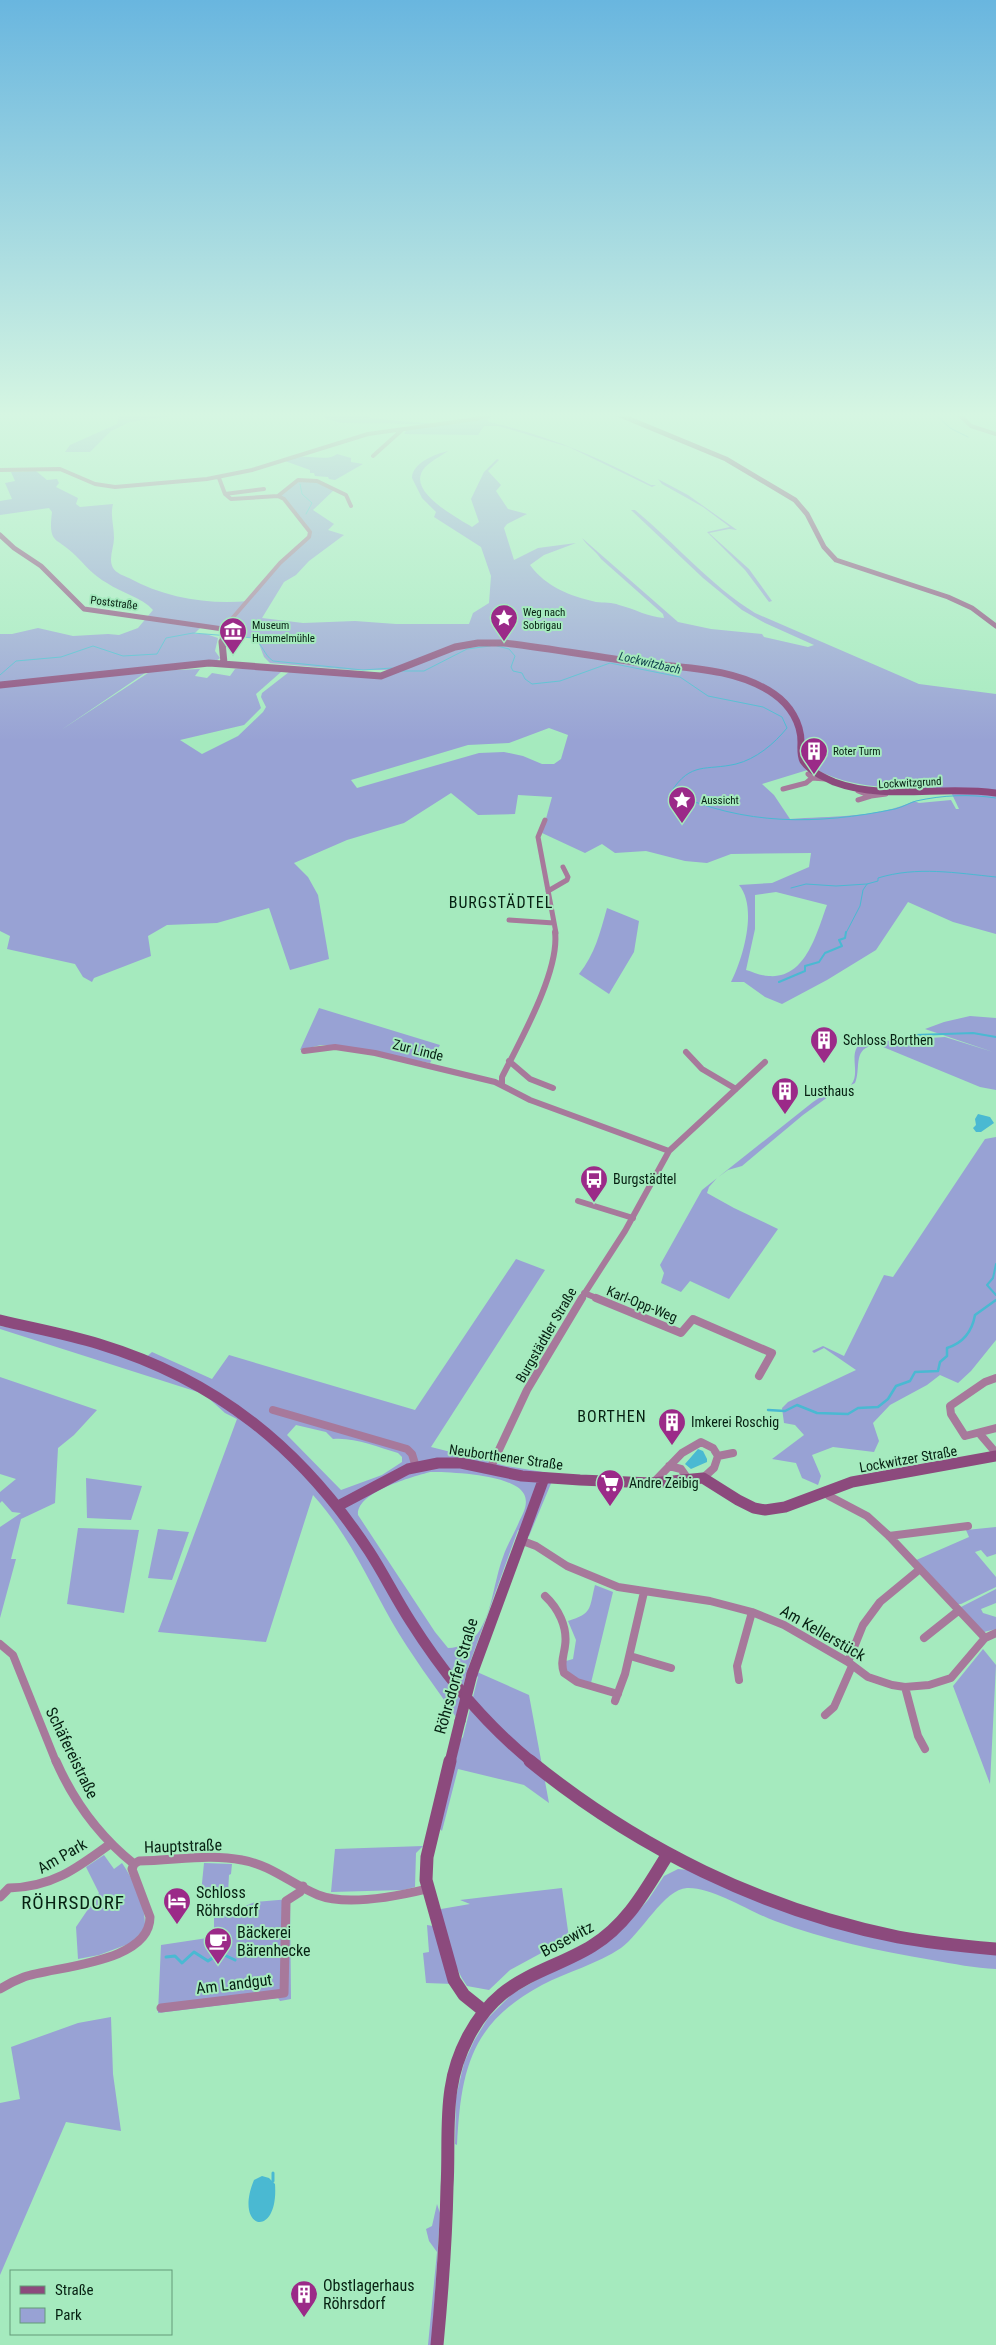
<svg xmlns="http://www.w3.org/2000/svg" width="996" height="2345" font-family="'Roboto Condensed',sans-serif">
<style>
.green{fill:#98a2d4;fill-rule:evenodd}
.water{fill:#4ab9d2}
.lines{fill:none;stroke-linecap:round;stroke-linejoin:round}
.stream-far3{stroke:#4ab9d2;stroke-width:1}
.stream-far2{stroke:#4ab9d2;stroke-width:2}
.stream-far1{stroke:#4ab9d2;stroke-width:2.5}
.stream{stroke:#4ab9d2;stroke-width:3}
.street-far4{stroke:#a7799b;stroke-width:4}
.street-far3{stroke:#a7799b;stroke-width:5}
.street-far2{stroke:#a7799b;stroke-width:6}
.street-far1{stroke:#a7799b;stroke-width:8}
.street{stroke:#a7799b;stroke-width:9}
.secondary-far3{stroke:#8c4a7d;stroke-width:5}
.secondary-far2{stroke:#8c4a7d;stroke-width:7}
.secondary-far1{stroke:#8c4a7d;stroke-width:11}
.secondary{stroke:#8c4a7d;stroke-width:13}
.secondary-bridge{stroke:#8c4a7d;stroke-width:11}
.labels{text-anchor:middle;dominant-baseline:central;stroke-width:4;stroke-linejoin:round;paint-order:stroke}
.far-street-label{font-size:11px;fill:#062112;stroke:#a5eabe}
.far-poi-label{font-size:11px;fill:#062112;stroke:#a5eabe;text-anchor:start}
.far-water-label{font-size:12px;font-style:italic;fill:#13444f;stroke:#a5eabe}
.poi-label{font-size:14px;fill:#062112;stroke:#a5eabe;text-anchor:start}
.street-label{font-size:14px;fill:#062112;stroke:#a5eabe}
.quarter-label{font-size:16px;letter-spacing:1px;fill:#062112;stroke:#a5eabe}
.near-street-label{font-size:16px;fill:#062112;stroke:#a5eabe}
.near-poi-label{font-size:16px;fill:#062112;stroke:#a5eabe;text-anchor:start}
.near-quarter-label{font-size:19px;letter-spacing:1px;fill:#062112;stroke:#a5eabe}
</style>
<rect width="100%" height="100%" fill="#a5eabe"/>
<path class="green" d="M116,413h73l-59,9 -19,9 -21,21h-25l5,-7 47,-21 2,-7z
M318,413h30l30,6 58,5 -95,-1 -14,-4z
M489,417l2,1 -3,1 1,3c60,14 107,34 162,63h5l-4,2 -83,-40 -70,-21h-15l-6,9 -74,-1 3,-5z
M448,451c-8,6 -24,13 -27,23 -8,21 37,44 51,53l7,-5 -8,-23 13,-27 13,-13 2,1 -11,11 13,14 -5,6 12,18 19,5 -20,10 -3,4 10,32 24,-12 38,-5 -32,12 -14,10c16,22 40,31 66,37 8,1 16,0 23,3 16,4 29,12 45,13l-1,-4 -62,-55c-5,-8 -14,-13 -19,-21l96,84 33,7 51,5 2,3 44,10 6,-2 -49,-22 -23,-13 -39,-32 -72,-68h4c41,34 75,75 120,103l164,71 77,10v97c-58,-7 -132,7 -182,-23l-52,16 12,11 16,24c39,-3 88,-1 124,-18l5,2 32,-3 5,9h3l-9,-19 46,4v140l-43,-12 -45,-20 -32,48 -49,30 -45,24 -17,-7 -21,-15h-13c12,-24 27,-74 8,-97l33,-2 37,-16 2,-14 -80,1 -24,9 -22,-2 -39,-10 -31,2 -13,-9 -17,9 -43,-20 10,-36 -34,-2 -3,19 -37,1 -27,-22 -47,30 -57,17 -53,23 14,14 10,18 11,64 -39,11 -21,-62 -52,15 -50,2 -19,11 3,20 -57,22 -2,4 -9,-5 -8,-13 -68,-15 3,-13 -10,-5v-244l151,-18 -90,61 90,-59 49,-2 -5,7 12,2 5,-5 18,3 5,-7 22,-1 24,4 -25,22 5,14 -17,17 -64,15 22,14 36,-18 25,-24 3,-5 -5,-10 1,-4 27,-21 91,5 98,-35 -85,28h-41l-82,-7 -6,-6 -5,-13 -6,-6 -28,-1 2,-10 8,2 8,-8 -10,-4 -10,12 -20,-4 -9,9h12l12,4 -3,13 5,7 -4,3 -216,24v-51h12l26,-6 35,8 35,-2 11,1 19,-7 15,-18c-11,-13 -32,-17 -46,-27 -13,-7 -22,-18 -32,-28 -19,-19 -27,-10 -23,-43l-3,-4 -49,7v-14l12,-2 -7,-16 10,-2 -4,-9 25,-1 11,9 10,-1 2,4 -3,4 22,11 -2,6 4,3 33,-3c-3,12 1,21 1,34 0,10 -6,20 -1,30 3,5 11,8 16,10 36,20 80,27 120,23l31,-38 29,-26 1,-6 -26,-32 -6,-3 20,-16 19,1 17,9 -21,20 21,14 -6,6 16,5 -35,26 -13,14 -12,7 -22,36 41,5 52,-2 41,3h73l4,-11 16,-10 2,-27 -10,-29 -47,-30 2,-5 -14,-14 -10,-20c0,-15 23,-24 36,-27zM549,728l19,7 -7,24 -7,5h-12l-19,-8 -19,-4 -25,1 -122,35 -6,-8 117,-35 41,-2zM776,892l51,13c-10,27 -21,74 -58,71 -8,0 -16,-4 -23,-6l9,-41v-34z
M337,454l14,4v4l12,2 -28,16 -6,-1 -1,-2 -13,-1 -1,-3h-4v-3l-25,-9c5,-2 11,-4 16,-4 11,-1 28,4 36,-3z
M658,479l30,16 49,35 -8,-1 -20,4 40,36 23,32 -3,1 -24,-32 -38,-38 23,-5 -27,-20 -41,-23z
M607,908l32,13 -5,31 -25,42 -30,-20c16,-20 21,-41 28,-66z
M319,1008l121,37 -10,18 -94,-18h-15l-21,5z
M970,1016l26,2v72l-16,-3 -109,-45 74,-5 48,15 -68,-23 19,-7z
M860,1044l11,2c-18,4 -10,24 -16,37l-23,11 -29,21 -61,51 -14,4 -11,8 -8,9 -2,6 27,15 44,21 -49,70 -39,-18 -9,11 -20,-9 3,-10 -4,-8 42,-75 111,-88 12,-8 26,-9c10,-12 -3,-31 9,-41z
M996,1137v203l-25,31 -13,12 -18,-8 -13,10 -37,20 -17,18 6,18 -5,11 -41,-5 -21,8 9,21 -3,9 -16,-7 -6,-15 -24,-4 32,-24 -9,-10 -11,-2 -2,-15 6,-6 68,-32 -32,-22 -10,5 -2,-2 11,-5 21,10 40,-81 9,2 92,-138z
M516,1259l29,11 -114,177 75,19 49,8 -26,62 -11,-6 -50,138 61,27 20,108 -25,-18 -66,-16 -16,62 -2,-2 20,-88 3,-4 15,-60 -11,-6 -11,46c-22,-32 -45,-62 -64,-95 -26,-46 -43,-87 -79,-127l-47,147 -108,-10 79,-213 -12,-6 -21,-19 -204,-65v-3l56,9 86,26 10,-9 60,27 17,-24 186,55zM296,1425l30,7 7,7c21,-2 44,8 65,14l4,4v5l-20,13 -41,15 -54,-55zM430,1472c20,0 83,2 94,22 5,10 -1,19 -5,28 -5,12 -12,23 -16,35 -9,24 -10,51 -23,73 -7,11 -20,18 -32,18l-13,-16 -77,-117c-2,-23 54,-38 72,-43z
M0,1377l97,33 -23,25 -16,13 -3,55 -34,16 -10,40h5l-16,59v-91l21,-14 -9,-1 -10,-11 -2,2v-11l16,-13 -16,-5z
M86,1478l56,8 -11,34 -44,-2z
M996,1527v27l-9,3 -6,-7 -6,2 21,25v10l-35,17h-4l-43,-43 55,-24 -3,-7z
M78,1528l61,2 -15,83 -57,-9z
M158,1529l31,3 -17,48 -24,-2z
M595,1585l18,7 -22,91 -17,-5 -9,-10 1,-7 7,-2 3,-19 -8,-19c25,-8 21,-12 27,-36z
M996,1589v14l-15,6 2,4 13,4v12l-12,3 -25,-24z
M983,1649l13,16 -6,119 -37,-98z
M423,1846l-7,7 -1,34 -12,3 -72,2 4,-43z
M104,1855l10,14 8,-6c12,18 24,42 23,65l-14,15 -32,12 -21,4 -2,-32 23,-34 -13,-26z
M204,1863l28,1 -1,10 -2,1 -1,19 -27,-1z
M678,1869l10,1 96,40 212,43v16c-21,-1 -42,-5 -64,-9 -53,-9 -107,-20 -157,-39 -25,-9 -62,-34 -88,-33 -23,1 -46,46 -66,60 -24,16 -54,24 -79,37 -71,38 -81,84 -85,160l-2,-1 1,-47 8,-34 10,-22 14,-23 24,-24 107,-61 29,-33 16,-24z
M562,1888l7,50 -59,32 -21,20 -22,-4c-15,-21 -19,-47 -26,-71v-6l29,-5 -10,-4z
M290,1899l1,100 -11,2 -2,-3 -120,15 3,-68 53,-8v-21l11,-2 30,-12z
M427,1925l6,1 20,58 -27,-1 -3,-30 6,-1z
M111,2017l2,57 8,57 -55,-9 -66,153v-172l20,-4 -9,-52 67,-24z
M437,2204l3,9 -8,132h-4l9,-93 -8,-11 -3,-12 6,-3z"/>
<path class="water" d="M978,1114l12,3 4,6 -13,9h-5l-3,-4 3,-3 -1,-6z
M698,1449l5,2 4,8v3l-16,7 -6,-5z
M262,2176l7,2 6,6c4,56 -42,46 -21,-4z"/>
<g class="lines">
<path class="stream-far3" d="M934,413l16,15 18,9
M300,484l2,10 10,9 -6,11
M497,646l12,3 6,7 -4,11 2,4 9,2 3,6 7,5 28,-3 50,-18 70,14 28,19 55,11 19,10 5,11c-13,16 -31,31 -51,36 -30,7 -45,-3 -65,28 73,34 146,33 224,17 8,-2 14,-6 21,-8 27,-6 53,-7 80,-3
M401,671h23l43,-22 23,-3
M0,675l16,-14 45,-4 32,-11 30,10 34,-2 9,-16 27,-5 61,5c9,7 10,17 19,23l90,9 29,-2
M791,888l15,-4 30,2 31,-2
M846,933l14,-27 3,-16 4,-6 11,-3v-3c39,-12 78,-5 118,-1"/>
<path class="stream-far2" d="M779,982l26,-11v-5l14,-4 6,-9 17,-7 -3,-6 6,-2 1,-6
M915,1035l58,-2 23,4
M996,1264l-3,14 -6,7 9,10"/>
<path class="stream-far1" d="M768,1410l17,1 12,-6 20,8 31,1 10,-6 20,-1 10,-8 8,-13 14,-5 5,-9 23,-1 2,-9 7,-6v-8c16,-5 25,-16 28,-33l21,-15"/>
<path class="stream" d="M166,1957l9,-1 7,7 12,-11 14,9 12,-8 15,7
M273,2173v8"/>
<path class="street-far4" d="M957,413l14,13 25,8
M990,413l6,2
M373,456l30,-27
M0,470l60,-1 35,15 20,3 92,-8 45,-9 116,-36 108,-15 19,-6
M219,478l6,16 6,5 47,-3 6,3 26,33 -1,5 -29,26 -57,66
M225,494l39,-5
M278,496l20,-16 19,1 29,14 5,11"/>
<path class="street-far3" d="M815,771l-7,3 4,4 13,1
M783,789l23,-6 6,-5
M858,791l13,5 15,-2
M858,800l13,-4
M545,820l-7,17 18,96
M548,891l19,-11 1,-3 -5,-10
M509,920l45,3"/>
<path class="street-far2" d="M304,1051l31,-4 40,6 120,29 35,18 139,51
M686,1052l16,17 34,20
M509,1061l21,18 23,9
M502,1084v-7c18,-36 58,-106 53,-145
M578,1201l55,17
M584,1293l15,6
M581,1299l44,-68 44,-80 96,-89"/>
<path class="street-far1" d="M596,1298l85,35 12,-14 79,34 -13,23
M996,1378l-11,4 -35,24 1,8 14,22 31,-8
M273,1410l134,39 5,5 4,13
M979,1433l17,20
M718,1456l15,-3
M669,1466l12,3 7,10
M490,1469l37,-79 55,-92
M653,1483l29,-30 19,-11 12,6 5,8 -4,12 -11,10
M825,1491l4,5 38,20 22,20 96,102
M889,1536l79,-10
M520,1540l16,6 31,20 51,21 92,14 42,11 32,13 64,37 20,15 24,8 13,2 24,-2 22,-7 34,-40 11,-5
M545,1596c13,12 23,31 20,50 -1,9 -5,17 -1,27l13,9 41,12
M924,1638l34,-27
M0,1644l13,11 43,107
M630,1656l41,12
M848,1662l15,-37 17,-23 40,-33
M739,1680l-2,-14 15,-54
M905,1687l13,49 7,13
M615,1701l10,-27 19,-82
M825,1715l9,-8 18,-41"/>
<path class="street" d="M56,1761c18,41 43,75 78,103
M134,1864l5,-3c34,0 69,-8 103,-1 29,5 49,24 76,35 28,11 80,1 109,-6
M0,1897l9,-9c43,-1 67,-19 101,-44
M0,1989c8,-5 16,-9 24,-12 33,-11 126,-14 126,-60l-18,-48 2,-5
M161,2008l123,-15 2,-92 14,-9 3,-6"/>
<path class="secondary-far3" d="M615,413l111,46 69,41 12,14 17,33 12,13 112,37 24,11 24,18
M0,535l14,13 27,18 43,43 139,20 -1,14
M478,643h27"/>
<path class="secondary-far2" d="M222,642l2,21
M0,685l209,-22 172,13 74,-29 23,-4h26c44,5 87,13 131,19 46,6 100,5 139,32 16,11 27,29 27,48 0,6 -1,13 2,19 7,10 20,16 31,21 51,19 109,3 162,11"/>
<path class="secondary-far1" d="M0,1320c33,8 67,14 99,24 118,36 202,104 270,207 15,23 27,48 42,71 33,52 73,101 121,140
M338,1506l70,-37 30,-6h23l61,13 58,4 72,3 51,-5 35,22 16,8 11,2 20,-3 67,-25 144,-26
M472,1674l72,-196
M450,1762l10,-41"/>
<path class="secondary" d="M450,1761l-23,96 -1,23 28,100 10,15 20,16
M530,1761c107,87 233,149 368,176 33,6 65,9 98,12
M437,2345c5,-53 9,-105 10,-158 2,-32 -1,-67 4,-98 5,-35 24,-73 51,-95 27,-22 61,-30 90,-48 36,-22 54,-57 76,-92"/>
<path class="secondary-bridge" d="M460,1721l12,-47"/>
</g>
<linearGradient id="sky" x2="0" y2="1"><stop stop-color="#69b6df"/><stop offset="0.56" stop-color="#d6f6e2"/><stop offset="1" stop-color="#d6f6e2" stop-opacity="0"/></linearGradient>
<rect width="996" height="741" fill="url(#sky)"/>
<defs>
<g id="sight-pin" transform="scale(1.4375)"><path d="M0 17L-7.5 6A9.5 9.5 0 1 1 7.5 6Z" fill="#9b2a88" stroke="#a5eabe"/><path d="M0-6L1.8-2.2L6-1.7L2.9 1.2L3.7 5.4L0 3.3L-3.7 5.4L-2.9 1.2L-6-1.7L-1.8-2.2Z" fill="#fff"/></g>
<g id="museum-pin" transform="scale(1.4375)"><path d="M0 17L-7.5 6A9.5 9.5 0 1 1 7.5 6Z" fill="#9b2a88" stroke="#a5eabe"/><path d="M0-6L6-3V-2H-6V-3ZM-5-1h2V3h-2ZM-1-1h2V3h-2ZM3-1h2V3H3ZM-6 4H6V6H-6Z" fill="#fff"/></g>
<g id="building-pin" transform="scale(1.4375)"><path d="M0 17L-7.5 6A9.5 9.5 0 1 1 7.5 6Z" fill="#9b2a88" stroke="#a5eabe"/><path d="M-4-6H4V6H1V3H-1V6H-4ZM-2.5-4.3h1.7v1.8h-1.7ZM.8-4.3h1.7v1.8H.8ZM-2.5-1h1.7V.8h-1.7ZM.8-1h1.7V.8H.8Z" fill="#fff"/></g>
<g id="bus-pin" transform="scale(1.4375)"><path d="M0 17L-7.5 6A9.5 9.5 0 1 1 7.5 6Z" fill="#9b2a88" stroke="#a5eabe"/><path d="M-5-6H5V4H4V6H2V4H-2V6H-4V4H-5ZM-3.5-4V0h7V-4ZM-3.5 1.2v1.5H-2V1.2ZM2 1.2v1.5H3.5V1.2Z" fill="#fff"/></g>
<g id="supermarket-pin" transform="scale(1.4375)"><path d="M0 17L-7.5 6A9.5 9.5 0 1 1 7.5 6Z" fill="#9b2a88" stroke="#a5eabe"/><path d="M-6-5.5h2.5l.6 2H6L4.5 2H-2.5L-4.4-4H-6ZM-1.5 3.2a1.3 1.3 0 1 0 .1 0ZM3 3.2a1.3 1.3 0 1 0 .1 0Z" fill="#fff"/></g>
<g id="hotel-pin" transform="scale(1.4375)"><path d="M0 17L-7.5 6A9.5 9.5 0 1 1 7.5 6Z" fill="#9b2a88" stroke="#a5eabe"/><path d="M-6-4.5h1.5V1H6V5H4.5V3h-9V5H-6ZM-4 0a1.8 1.8 0 1 1 3.6 0ZM.5 0V-2.5h3Q6-2.5 6 0Z" fill="#fff"/></g>
<g id="cafe-pin" transform="scale(1.4375)"><path d="M0 17L-7.5 6A9.5 9.5 0 1 1 7.5 6Z" fill="#9b2a88" stroke="#a5eabe"/><path d="M-5.5-4.5H6V0H3Q3 3.5 0 3.5H-2.5Q-5.5 3.5-5.5 0ZM3-3.2v2h1.7v-2ZM-6 4.5H4V6H-6Z" fill="#fff"/></g>
</defs>
<g fill-rule="evenodd">
<use href="#sight-pin" x="504" y="618"/>
<use href="#museum-pin" x="233" y="631"/>
<use href="#building-pin" x="814" y="751"/>
<use href="#sight-pin" x="682" y="800"/>
<use href="#building-pin" x="824" y="1040"/>
<use href="#building-pin" x="785" y="1091"/>
<use href="#bus-pin" x="594" y="1179"/>
<use href="#building-pin" x="672" y="1422"/>
<use href="#supermarket-pin" x="610" y="1483"/>
<use href="#hotel-pin" x="177" y="1901"/>
<use href="#cafe-pin" x="218" y="1941"/>
<use href="#building-pin" x="304" y="2294"/>
</g>
<g class="labels">
<g class="far-street-label">
<text transform="translate(114 603) rotate(7)">Poststraße</text>
<text transform="translate(910 783) rotate(-3)">Lockwitzgrund</text>
</g>
<g class="far-poi-label">
<text x="523" y="612">Weg nach<tspan x="523" dy="13">Sobrigau</tspan></text>
<text x="252" y="625">Museum<tspan x="252" dy="13">Hummelmühle</tspan></text>
<text x="833" y="751">Roter Turm</text>
<text x="701" y="800">Aussicht</text>
</g>
<g class="far-water-label">
<text transform="translate(650 663) rotate(13)">Lockwitzbach</text>
</g>
<g class="poi-label">
<text x="843" y="1040">Schloss Borthen</text>
<text x="804" y="1091">Lusthaus</text>
<text x="613" y="1179">Burgstädtel</text>
<text x="691" y="1422">Imkerei Roschig</text>
<text x="629" y="1483">Andre Zeibig</text>
</g>
<g class="street-label">
<text transform="translate(418 1050) rotate(14)">Zur Linde</text>
<text transform="translate(642 1304) rotate(22)">Karl-Opp-Weg</text>
<text transform="translate(546 1335) rotate(-60)">Burgstädtler Straße</text>
<text transform="translate(506 1457) rotate(8)">Neuborthener Straße</text>
<text transform="translate(908 1459) rotate(-10)">Lockwitzer Straße</text>
</g>
<g class="quarter-label">
<text x="501" y="902">BURGSTÄDTEL</text>
<text x="612" y="1416">BORTHEN</text>
</g>
<g class="near-street-label">
<text transform="translate(823 1633) rotate(30)">Am Kellerstück</text>
<text transform="translate(456 1676) rotate(-74)">Röhrsdorfer Straße</text>
<text transform="translate(72 1753) rotate(64)">Schäfereistraße</text>
<text transform="translate(183 1846) rotate(-2)">Hauptstraße</text>
<text transform="translate(62 1856) rotate(-30)">Am Park</text>
<text transform="translate(567 1939) rotate(-28)">Bosewitz</text>
<text transform="translate(234 1984) rotate(-7)">Am Landgut</text>
</g>
<g class="near-poi-label">
<text x="196" y="1892">Schloss<tspan x="196" dy="18">Röhrsdorf</tspan></text>
<text x="237" y="1932">Bäckerei<tspan x="237" dy="18">Bärenhecke</tspan></text>
<text x="323" y="2285">Obstlagerhaus<tspan x="323" dy="18">Röhrsdorf</tspan></text>
</g>
<g class="near-quarter-label">
<text x="73" y="1902">RÖHRSDORF</text>
</g>
</g>
<rect x="10" y="2270" width="162" height="65" fill="#a5eabe" stroke="#659a79"/>
<rect x="20" y="2286" width="25" height="8" fill="#8c4a7d" stroke="#659a79"/>
<text x="55" y="2295" font-size="15" fill="#062112">Straße</text>
<rect x="20" y="2308" width="25" height="15" fill="#98a2d4" stroke="#659a79"/>
<text x="55" y="2320" font-size="15" fill="#062112">Park</text>
</svg>
